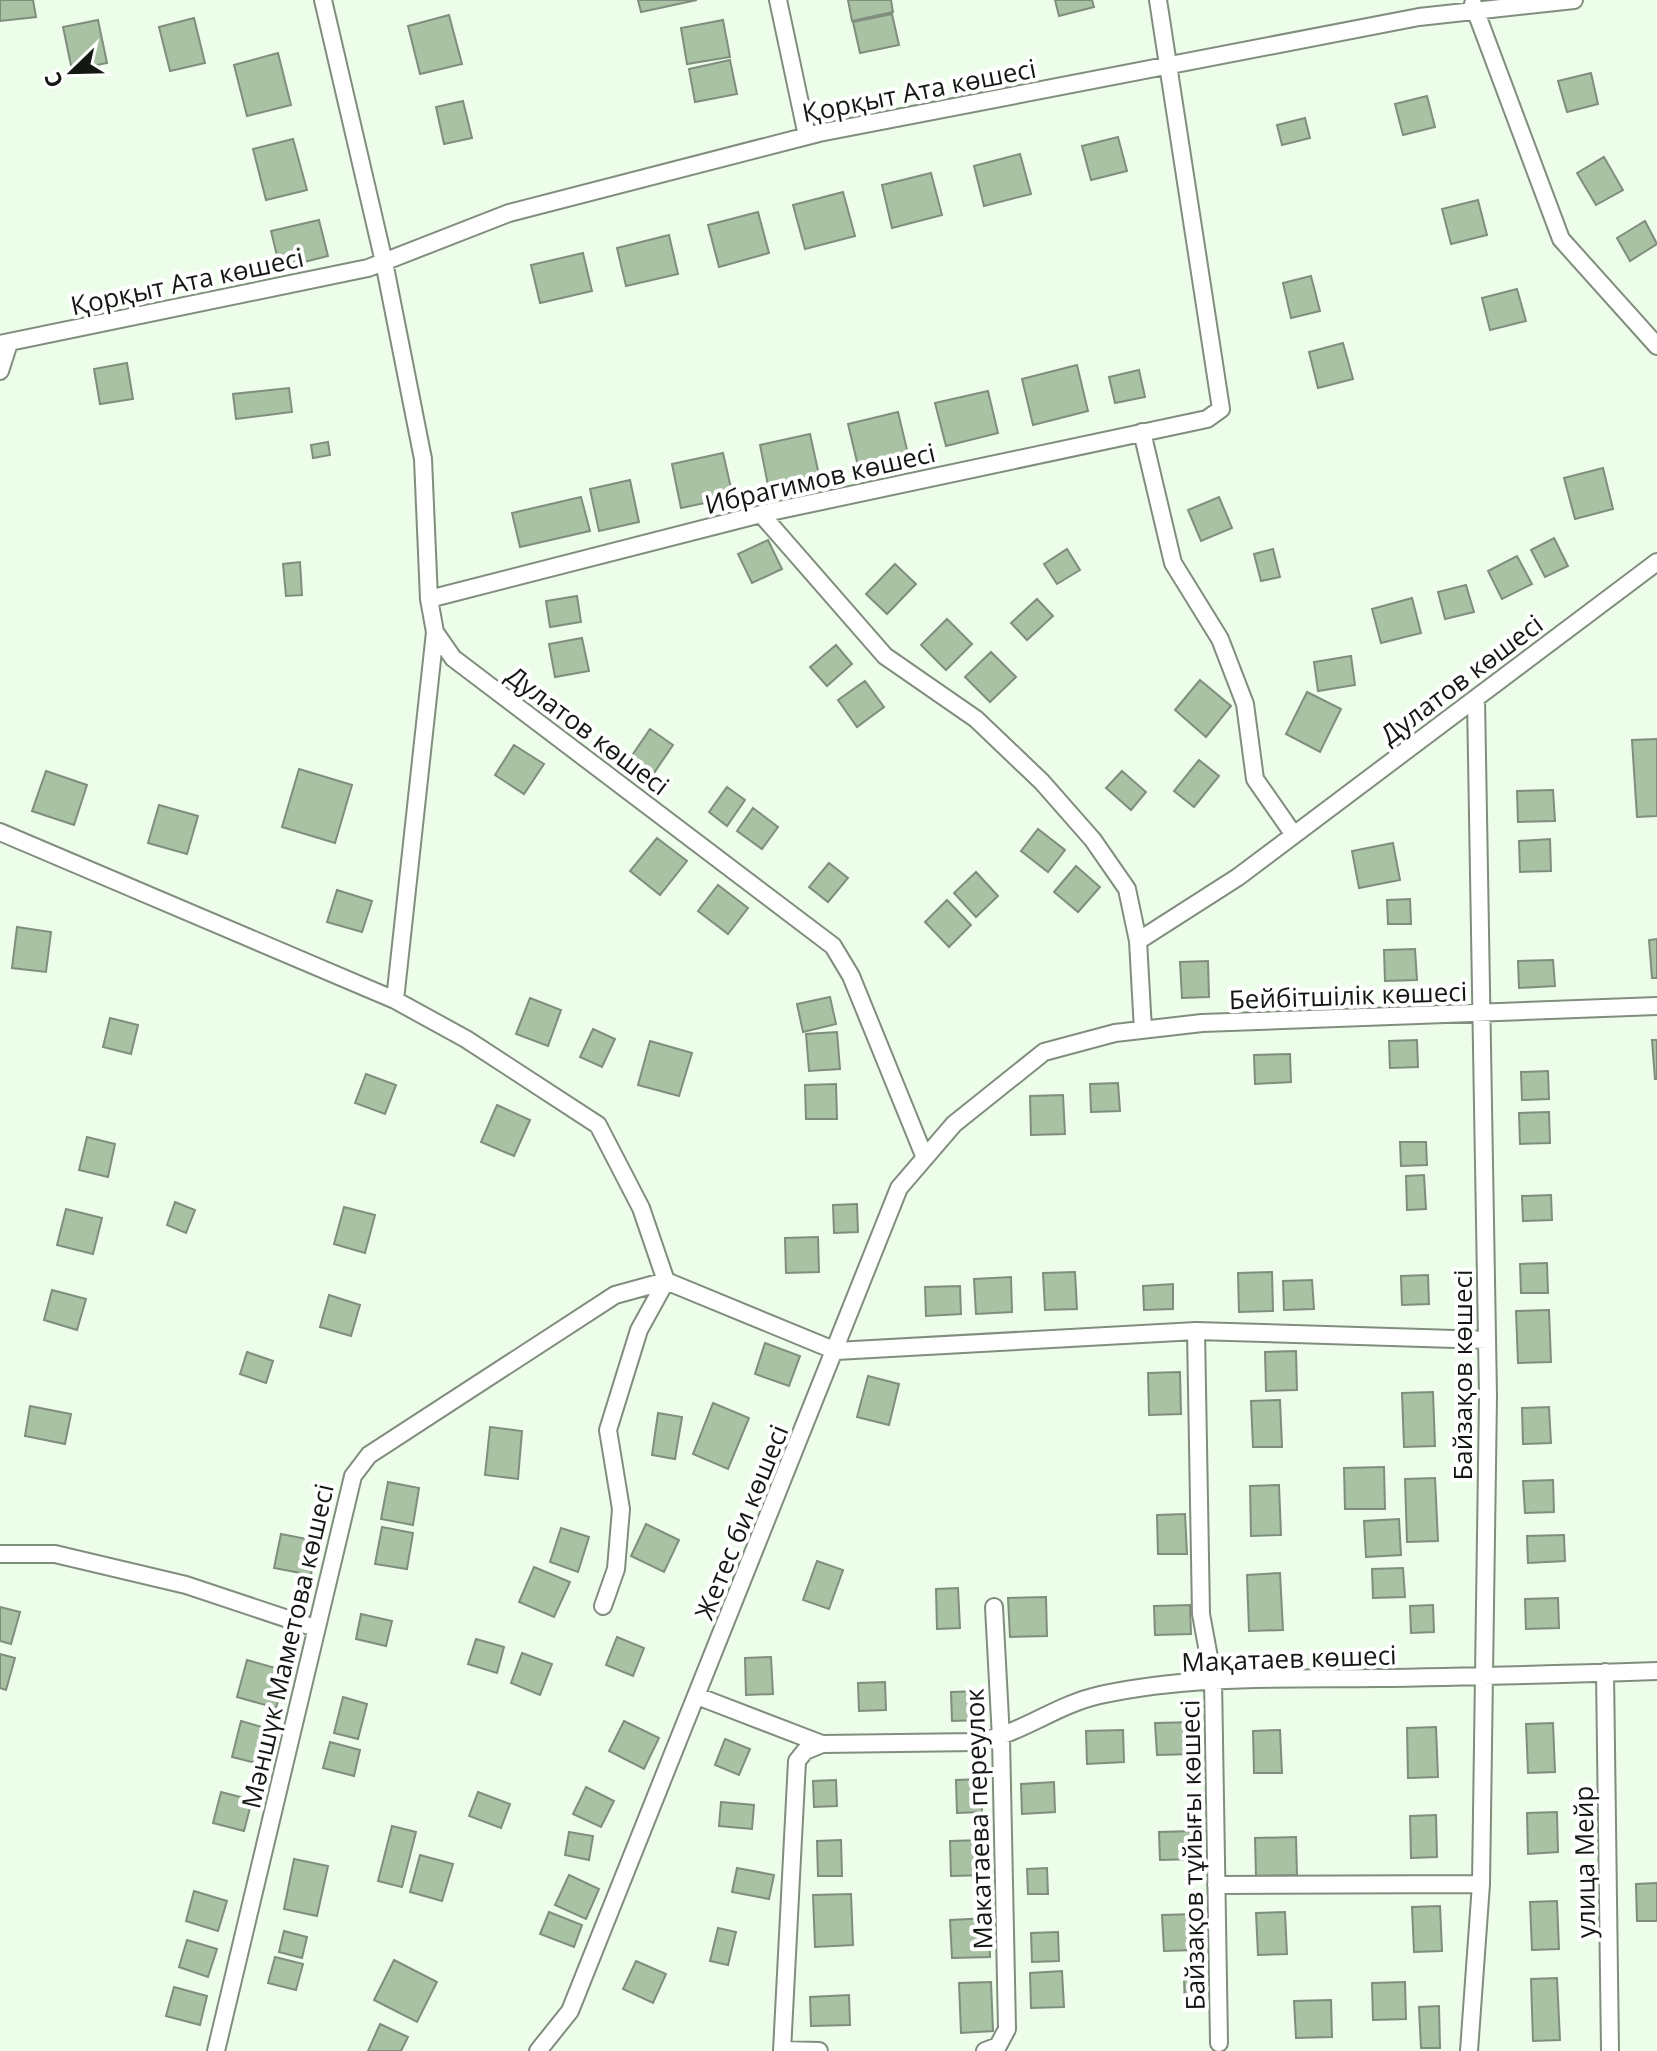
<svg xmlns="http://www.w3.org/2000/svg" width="1657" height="2051" font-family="'Open Sans',sans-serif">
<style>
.building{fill:#a8c2a3;stroke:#7f8e7d;stroke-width:2}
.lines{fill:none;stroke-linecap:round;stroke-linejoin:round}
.minor-casing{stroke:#808e7d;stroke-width:20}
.minor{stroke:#fff;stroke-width:16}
.labels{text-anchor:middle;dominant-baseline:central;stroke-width:8;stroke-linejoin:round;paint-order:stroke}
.street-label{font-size:26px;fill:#131912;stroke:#fff}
</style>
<rect width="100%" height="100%" fill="#ecfde9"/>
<path class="building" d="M0,0h33l3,17 -36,4z
M638,0h59l-56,12z
M848,0h43l2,12 -41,9z
M1055,0h37l2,7 -35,9z
M892,14l7,31 -39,8 -7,-31z
M449,15l13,49 -42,10 -12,-48z
M194,18l11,45 -35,8 -11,-44z
M98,20l9,43 -35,7 -9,-43z
M723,20l7,37 -43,7 -6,-36z
M278,53l13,52 -44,11 -13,-51z
M730,60l7,34 -42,8 -6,-33z
M1591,73l7,31 -31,8 -9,-31z
M1427,96l8,31 -32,8 -8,-31z
M463,101l9,37 -28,6 -8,-37z
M1305,118l5,20 -28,7 -5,-20z
M1118,137l9,34 -36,9 -9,-34z
M293,139l14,51 -41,10 -13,-51z
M1020,154l11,40 -47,12 -10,-40z
M1604,157l19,33 -27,15 -19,-32z
M931,173l11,42 -50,13 -10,-43z
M843,192l12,44 -50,13 -12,-44z
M1478,200l9,35 -36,9 -9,-35z
M758,212l11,41 -50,14 -11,-42z
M319,220l9,36 -48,12 -9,-37z
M1645,221l12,23 -27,17 -13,-23z
M669,235l9,39 -52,12 -9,-38z
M583,253l9,38 -52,12 -9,-38z
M1311,276l9,35 -29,7 -8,-35z
M1517,289l9,32 -36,9 -8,-32z
M1343,343l10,36 -35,9 -9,-36z
M127,363l6,36 -33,5 -6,-35z
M1077,365l11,46 -55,14 -11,-46z
M1139,370l6,27 -30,6 -6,-26z
M289,388l3,24 -56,7 -3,-25z
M988,391l10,42 -52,13 -11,-43z
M898,412l10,42 -50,12 -10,-42z
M810,434l9,41 -51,10 -8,-40z
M328,442l2,13 -17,3 -2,-13z
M723,453l10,44 -52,11 -9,-44z
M1603,468l10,41 -38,10 -11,-41z
M630,480l9,42 -40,9 -9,-42z
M581,497l9,34 -70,16 -8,-34z
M1219,497l13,31 -31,13 -13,-31z
M1554,538l14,28 -23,11 -14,-27z
M768,540l14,29 -30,14 -14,-29z
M1067,549l13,21 -23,14 -13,-20z
M1273,549l7,28 -19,4 -7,-27z
M1517,556l15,28 -30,15 -14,-28z
M300,562l2,33 -16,1 -3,-32z
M895,564l21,20 -29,30 -21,-20z
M1466,585l8,27 -29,7 -7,-27z
M577,596l4,26 -31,5 -4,-26z
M1412,598l9,35 -40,10 -9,-34z
M1037,599l16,17 -26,24 -16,-17z
M947,619l25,25 -26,26 -25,-25z
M582,638l7,33 -34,6 -6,-33z
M836,645l16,19 -25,22 -17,-19z
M991,652l25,25 -26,25 -25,-25z
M1351,656l4,29 -37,6 -4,-29z
M1200,680l31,26 -25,31 -31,-27z
M865,681l19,26 -27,20 -19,-27z
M1307,692l34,17 -21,43 -34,-18z
M650,729l23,16 -19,28 -23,-16z
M1657,739v77l-20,1 -5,-77z
M514,745l30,19 -20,30 -29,-19z
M1199,760l20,16 -25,31 -20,-16z
M299,769l53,16 -17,58 -53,-16z
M46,771l41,14 -13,40 -42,-14z
M1122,771l24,21 -15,18 -25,-22z
M727,787l18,13 -18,26 -18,-14z
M1553,790l2,31 -37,1 -1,-31z
M159,805l39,11 -11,38 -39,-11z
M753,808l25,19 -16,22 -25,-18z
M1038,829l27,21 -17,22 -27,-21z
M657,838l30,23 -27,34 -30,-24z
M1550,839l1,32 -31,1 -1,-31z
M1393,843l7,37 -41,8 -7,-37z
M829,863l19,15 -20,24 -19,-15z
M1076,866l24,21 -22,25 -24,-20z
M976,872l22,24 -22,21 -22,-24z
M718,885l30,23 -20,26 -30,-23z
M337,890l35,11 -10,31 -35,-10z
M1410,899l1,25h-23l-1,-24z
M947,900l24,25 -22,22 -24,-25z
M17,927l34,5 -5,40 -34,-4z
M1657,939v39h-5l-3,-38z
M1415,949l2,31 -32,1 -1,-31z
M1553,960l2,26 -36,2 -1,-27z
M1208,961l1,36 -27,1 -2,-36z
M830,997l6,27 -33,8 -6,-28z
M530,998l31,12 -13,36 -32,-12z
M110,1018l28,7 -7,29 -28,-7z
M593,1029l22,10 -13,28 -22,-10z
M837,1032l3,37 -31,2 -3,-37z
M1417,1040l1,27 -28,1 -1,-27z
M1652,1040h5v39h-2z
M650,1041l42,12 -13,43 -41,-11z
M1290,1054l1,28 -36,2 -1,-29z
M1548,1071l1,28 -27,1 -1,-28z
M366,1074l30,11 -11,29 -30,-11z
M1118,1083l2,28 -29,1 -1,-28z
M836,1084l1,35h-31l-1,-34z
M1063,1095l2,39 -34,1 -1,-39z
M497,1105l33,15 -16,36 -33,-14z
M1549,1112l1,31 -30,1 -1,-31z
M87,1137l28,7 -7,33 -29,-7z
M1400,1142h26l1,23 -26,1z
M1424,1175l2,34 -19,1 -1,-34z
M1551,1195l1,25 -29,1 -1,-25z
M175,1202l20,8 -9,23 -19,-8z
M857,1204l1,28 -24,1 -1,-28z
M344,1207l31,8 -10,38 -31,-9z
M66,1209l36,9 -9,36 -36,-9z
M818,1237l1,35 -33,1 -1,-35z
M1547,1263l1,30h-27l-1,-29z
M1075,1272l2,37 -32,1 -2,-37z
M1272,1272l1,39 -34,1 -1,-39z
M1428,1275l1,29 -27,1 -1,-29z
M1011,1277l1,35 -36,2 -2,-35z
M1312,1280l2,29 -30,1 -1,-29z
M1173,1284v25l-29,1 -1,-24z
M960,1286l1,28 -35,2 -1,-29z
M52,1290l34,9 -9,31 -33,-10z
M329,1295l31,10 -9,31 -31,-9z
M1549,1310l2,52 -33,1 -2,-52z
M765,1343l35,13 -11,30 -34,-12z
M1296,1351l1,39 -31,1 -1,-39z
M247,1352l26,9 -7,22 -26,-9z
M1180,1372l1,42 -32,1 -1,-42z
M868,1376l31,8 -10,41 -32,-8z
M1433,1392l2,54 -31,1 -2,-54z
M1280,1400l2,47h-29l-2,-46z
M713,1403l36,15 -21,51 -35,-15z
M30,1406l41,8 -6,30 -40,-8z
M1549,1407l2,36 -28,1 -1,-36z
M658,1413l24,4 -7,42 -23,-4z
M490,1427l32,4 -4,48 -33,-4z
M1384,1467l1,42h-40l-1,-41z
M1435,1478l3,63 -31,1 -2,-63z
M1553,1480l1,32 -29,1 -2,-32z
M388,1482l31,6 -6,37 -32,-6z
M1279,1485l2,50 -30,1 -1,-50z
M1185,1514l2,40h-29l-1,-39z
M1399,1519l2,36 -35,2 -2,-36z
M646,1524l33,16 -15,32 -33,-16z
M382,1527l31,6 -6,36 -32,-5z
M561,1528l28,9 -11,35 -28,-10z
M281,1534l36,7 -6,34 -37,-7z
M1564,1535l1,26 -37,2 -1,-27z
M817,1561l26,9 -14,39 -26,-9z
M534,1567l36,15 -16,35 -35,-15z
M1403,1568l2,29 -32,1 -1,-29z
M1280,1573l3,57 -34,1 -2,-56z
M958,1588l2,40 -23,1 -1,-40z
M1046,1597l1,39 -37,1 -2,-39z
M1558,1598l1,30 -33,1 -1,-30z
M1190,1605l1,29 -36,1 -1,-29z
M1433,1605l1,27 -23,1 -1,-27z
M0,1607l20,5 -9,32 -11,-3z
M361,1614l31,7 -6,25 -30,-7z
M617,1637l27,11 -11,28 -27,-11z
M476,1639l28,8 -7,26 -29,-9z
M522,1653l30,11 -12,31 -29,-12z
M0,1654l15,4 -9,32 -6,-2z
M771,1657l2,37 -27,1 -1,-37z
M247,1660l39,11 -10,37 -39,-11z
M885,1682l1,28 -27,1 -1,-28z
M982,1691l1,29 -31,1 -1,-29z
M343,1697l24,7 -9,35 -24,-6z
M241,1721l28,8 -9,35 -28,-7z
M624,1721l35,17 -15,31 -35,-18z
M1194,1722l1,32 -38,1 -2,-32z
M1553,1723l2,49 -27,1 -2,-49z
M1436,1727l2,50 -30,1 -1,-50z
M1123,1730l1,32 -37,2 -1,-33z
M1280,1730l2,43h-28l-1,-42z
M725,1739l25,10 -11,26 -24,-10z
M330,1742l30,8 -6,26 -31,-8z
M981,1779l1,33 -25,1 -1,-33z
M836,1780l1,26 -23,1 -1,-26z
M1054,1782l1,30 -33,2 -1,-30z
M586,1787l28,14 -13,26 -28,-13z
M221,1792l31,8 -8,31 -31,-8z
M478,1792l32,12 -9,24 -32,-12z
M721,1802l33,3 -2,24 -33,-3z
M1557,1812l1,40 -30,2 -1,-41z
M1436,1815l1,42 -26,1 -1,-42z
M392,1826l24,6 -14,55 -24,-6z
M1193,1831l1,28 -34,1 -1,-28z
M569,1832l24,4 -4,24 -24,-5z
M1296,1837l1,38 -41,1 -1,-38z
M841,1840l1,36h-24l-1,-35z
M985,1840l2,35 -36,1 -1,-35z
M420,1855l33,9 -11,37 -32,-9z
M294,1859l34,7 -11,50 -33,-7z
M737,1868l37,7 -5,24 -37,-7z
M1047,1868l1,26h-20l-1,-25z
M569,1875l30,14 -13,30 -31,-14z
M1657,1883v38h-20l-1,-37z
M194,1891l33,10 -9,30 -32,-10z
M851,1894l2,51 -38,2 -2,-52z
M1557,1901l2,48 -27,1 -2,-48z
M1440,1906l2,45 -28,1 -2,-45z
M549,1912l33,13 -8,22 -34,-13z
M1285,1912l2,42 -29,1 -2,-42z
M1195,1914l2,36 -33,1 -2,-36z
M989,1918l1,39 -38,1 -2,-38z
M718,1928l18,4 -8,33 -18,-4z
M284,1931l23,6 -5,21 -23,-6z
M1058,1932l1,29 -27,1 -1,-29z
M187,1940l30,9 -9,28 -29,-10z
M275,1957l28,7 -7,26 -28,-7z
M394,1960l43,22 -20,40 -43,-22z
M636,1961l30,13 -13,29 -30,-14z
M1062,1971l2,36 -33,1 -1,-35z
M1198,1978l1,29h-14l-1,-28z
M1557,1978l3,62 -27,1 -2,-62z
M991,1982l2,49 -32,2 -2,-50z
M1405,1982l1,37 -33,1 -1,-37z
M174,1987l33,9 -7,29 -34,-9z
M849,1995l1,30 -39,1 -1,-29z
M1331,2000l1,37 -36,1 -2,-37z
M1439,2006l1,42h-19l-2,-41z
M380,2024l28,13 -7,14h-33z"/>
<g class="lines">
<g class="minor-casing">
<path id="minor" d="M323,0l61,262 39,197 6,140 6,33 18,26 380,288 18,30 74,182
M778,0l29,136
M1473,4l88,235 96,107
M0,344l368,-76 141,-55 310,-80 600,-116 155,-17
M0,371l9,-28
M1142,432l31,131 47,76 25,65 10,75 39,56
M761,514l124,142 91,63 66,63 51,58 34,49 11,52
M429,599l332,-85 446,-95 14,-10 -63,-409
M435,632l-40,368 71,39 132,86 43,83 25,73
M0,832l395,168
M1143,1030l-5,-89 100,-64 419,-315
M666,1281l170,70 360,-20 291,9
M1196,1331l5,283 12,65 6,364
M0,1554h55l131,31 129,43
M603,1606l13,-37 5,-60 -13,-79 31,-100 27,-49
M1605,1672l5,379
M697,1696l125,48
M1216,1885l265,-1
M782,2050l37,1
M216,2051l137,-575 16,-21 246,-160 51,-14
M538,2051l32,-40 329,-823 55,-64 90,-72 71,-19 87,-10 455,-17
M782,2051l15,-290 8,-10 17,-7 154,-2c44,-7 79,-37 124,-47 91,-20 185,-16 278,-17 93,-1 186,-4 279,-7
M985,2051l13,-5 9,-17 -6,-291 -7,-131
M1469,2051l12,-167 7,-488 -12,-697"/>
</g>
<use href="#minor" class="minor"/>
</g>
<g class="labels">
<g class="street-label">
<text transform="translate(919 90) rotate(-11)">Қорқыт Ата көшесі</text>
<text transform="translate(187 281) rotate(-12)">Қорқыт Ата көшесі</text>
<text transform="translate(820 478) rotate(-13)">Ибрагимов көшесі</text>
<text transform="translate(1461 679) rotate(-37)">Дулатов көшесі</text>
<text transform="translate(588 730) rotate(37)">Дулатов көшесі</text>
<text transform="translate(1348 995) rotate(-2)">Бейбітшілік көшесі</text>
<text transform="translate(1462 1375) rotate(-90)">Байзақов көшесі</text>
<text transform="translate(741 1522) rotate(-68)">Жетес би көшесі</text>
<text transform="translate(287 1646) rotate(-77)">Мәншүк Маметова көшесі</text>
<text transform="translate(1289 1658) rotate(-2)">Мақатаев көшесі</text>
<text transform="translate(978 1819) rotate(-92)">Макатаева переулок</text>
<text transform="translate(1192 1855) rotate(-91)">Байзақов тұйығы көшесі</text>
<text transform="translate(1584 1862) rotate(-91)">улица Мейр</text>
</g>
</g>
<g transform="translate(72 72) rotate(247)" stroke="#ffffff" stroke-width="6" paint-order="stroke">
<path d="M0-6L14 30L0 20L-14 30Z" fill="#131912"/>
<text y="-12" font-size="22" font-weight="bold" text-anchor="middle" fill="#131912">С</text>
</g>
</svg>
